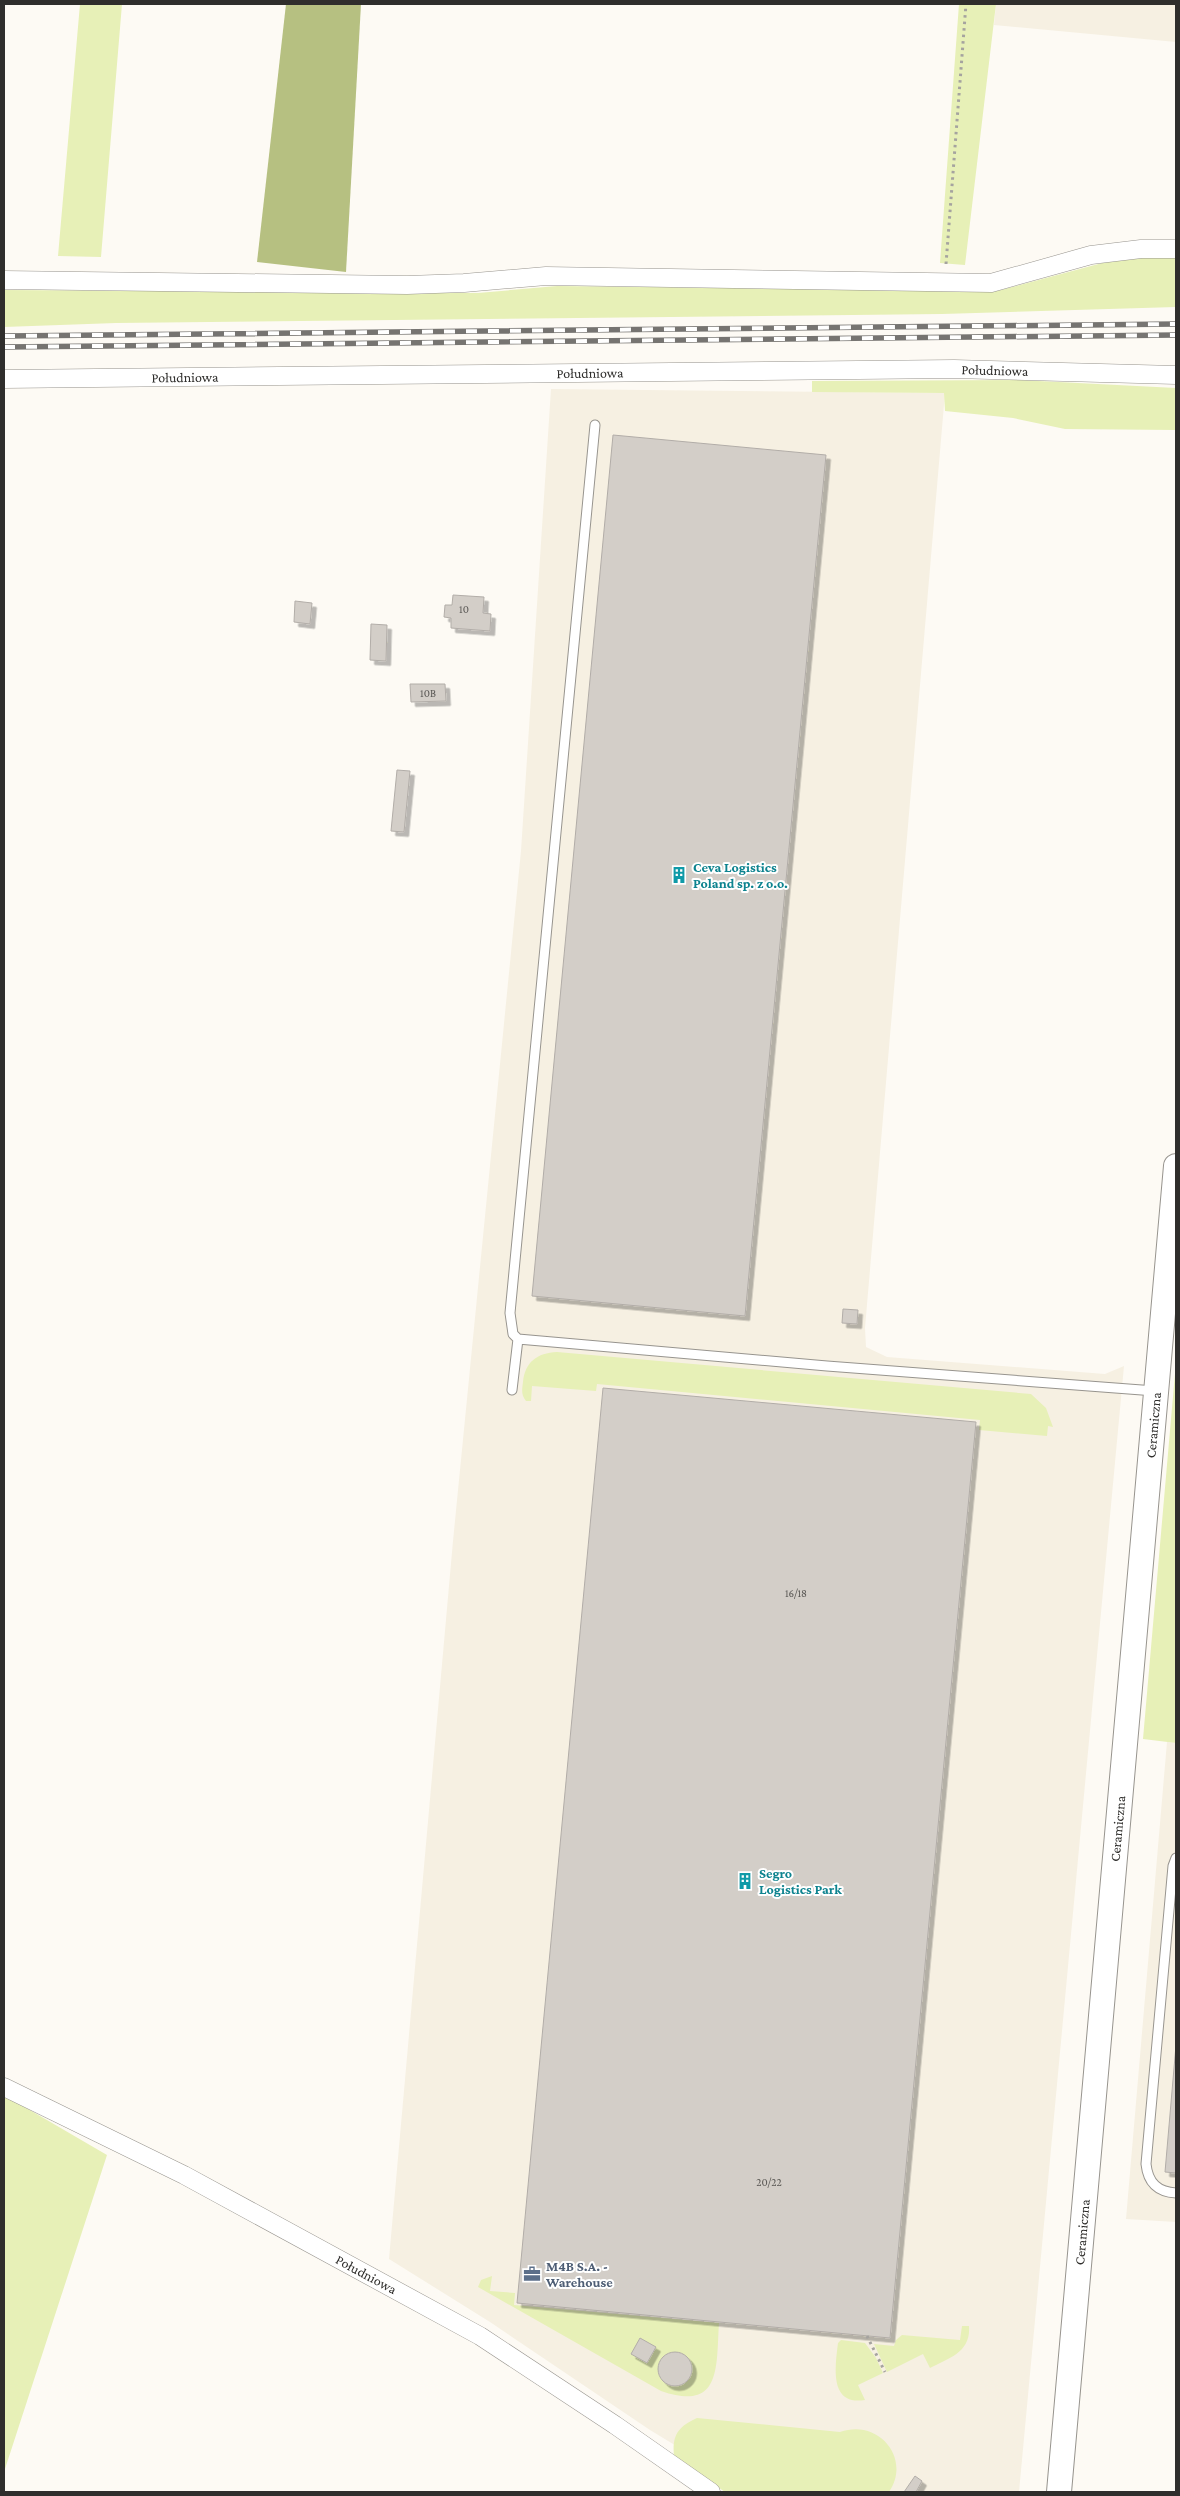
<svg xmlns="http://www.w3.org/2000/svg" width="1180" height="2496" font-family="'Crimson Pro',serif">
<style>
.built{fill:#f6f0e2}
.green{fill:#e7f0b7}
.forest{fill:#b6c081}
.building{fill:#d3cec8;stroke:#b2ada8;filter:url(#shadow)}
.lines{fill:none;stroke-linecap:round;stroke-linejoin:round}
.lane-casing{stroke:#97948e;stroke-width:11}
.street-casing{stroke:#97948e;stroke-width:19}
.secondary-casing{stroke:#97948e;stroke-width:26}
.path{stroke:#a5a39f;stroke-width:3;stroke-dasharray:2.5 4;stroke-linecap:butt}
.lane{stroke:#fff;stroke-width:9}
.street{stroke:#fff;stroke-width:18}
.secondary{stroke:#fff;stroke-width:24}
.rail-casing{stroke:#767471;stroke-width:5.5}
.rail{stroke:#fff;stroke-width:4;stroke-dasharray:11;stroke-linecap:butt}
.labels{text-anchor:middle;dominant-baseline:central;stroke-width:4;stroke-linejoin:round;paint-order:stroke}
.number-label{font-size:11px;fill:#585653}
.street-label{font-size:14px;fill:#2f2e2c;stroke:#fff}
.culture-label{font-size:14px;font-weight:bold;fill:#0d838f;stroke:#fff;text-anchor:start}
.service-label{font-size:14px;font-weight:bold;fill:#4e5e75;stroke:#fff;text-anchor:start}
</style>
<defs>
<filter id="shadow"><feDropShadow dx="4.5" dy="4.5" stdDeviation="0" flood-color="#0004"/></filter>
</defs>
<rect width="100%" height="100%" fill="#fdfaf4"/>
<path class="built" d="M996,4h180v38l-182,-17z
M551,389l394,4 -80,935 1,19 21,10 218,17 19,-8 -105,1126h-267l-102,-62 -160,-108 -101,-63 64,-718 68,-690z
M1167,1742l9,1v479l-50,-3z"/>
<path class="green" d="M80,4h42l-21,253 -43,-1z
M959,4h37l-31,261 -25,-2z
M1176,256v51l-234,7 -826,9 -112,4v-37l474,3 79,-7 440,5 124,-33z
M1019,380l157,8v42l-111,-1 -52,-11 -68,-7 -1,-18 -132,-1v-11z
M557,1352l474,42 15,14 7,19 -5,-1 -1,10 -68,-6 1,-10 -383,-36 -1,7 -64,-5 -1,15h-5c-5,-6 -4,-11 -3,-19 2,-20 14,-29 34,-30z
M1176,1362v381l-33,-4z
M4,2095l103,60 -103,317z
M492,2276l-2,15 25,2 -1,12 205,18c-3,44 3,89 -58,68l-183,-104 3,-7z
M962,2326h7c2,26 -19,32 -39,42l-7,-14 -36,18 -13,-28 20,2 2,-6 6,-5 58,5z
M841,2340l24,3 11,15 7,15 -25,12 7,15c-36,6 -30,-33 -27,-57z
M697,2418l143,14c38,-14 72,26 49,60h-164l-51,-35c-2,-21 3,-30 23,-39z"/>
<path class="forest" d="M286,4h75l-15,268 -89,-10z"/>
<path class="building" d="M613,435l213,20 -81,861 -213,-20z
M453,595l31,2 -1,16 8,1 -1,17 -39,-3v-10l-7,-1 1,-12h7z
M295,601l17,2 -2,21 -16,-2z
M371,624l16,1 -1,36 -16,-1z
M410,684h35l1,17 -35,1z
M397,770l13,1 -6,61 -13,-1z
M843,1309l15,1 -1,14 -15,-1z
M603,1388l373,34 -86,916 -373,-35z
M1176,2045v128l-11,-1z
M640,2338l16,9 -9,16 -16,-9z
M658 2369a17 17 0 1 1 34 0a17 17 0 1 1-34 0Z
M915,2476l7,5 -6,11h-12z"/>
<g class="lines">
<g class="lane-casing">
<path id="lane" d="M518,1339l-5,-5 -3,-21 85,-888
M512,1390l6,-51 309,27 328,25
M1176,1858l-3,8 -27,298c2,19 12,28 30,29"/>
</g>
<g class="street-casing">
<g id="street">
<path d="M4,280l403,5 57,-2 82,-7 445,7 100,-28 50,-6h35"/>
<path id="s1" d="M4,379l950,-10 222,6"/>
<path id="s2" d="M4,2087l180,88 296,161 135,89 96,67"/>
</g>
</g>
<g class="secondary-casing">
<g id="secondary">
<path id="s3" d="M1059,2492l117,-1326"/>
</g>
</g>
<path class="path" d="M946,264l20,-260
M867,2336l18,36"/>
<use href="#lane" class="lane"/>
<use href="#street" class="street"/>
<use href="#secondary" class="secondary"/>
<g class="rail-casing">
<path id="rail" d="M4,336l1172,-12
M4,347l1172,-12"/>
</g>
<use href="#rail" class="rail"/>
</g>
<defs>
<g id="building-bare" transform="scale(1.35)"><path d="M-4-6H4V6H1V3H-1V6H-4ZM-2.5-4.3h1.7v1.8h-1.7ZM.8-4.3h1.7v1.8H.8ZM-2.5-1h1.7V.8h-1.7ZM.8-1h1.7V.8H.8Z" fill="#0f9aa8" stroke="#fff" stroke-width="2.5" paint-order="stroke"/></g>
<g id="office-bare" transform="scale(1.35)"><path d="M-6-3h4V-5.5h4V-3h4V5H-6ZM-1-4.5V-3h2v-1.5ZM-6 0V1H6V0Z" fill="#5c6f8a" stroke="#fff" stroke-width="2.5" paint-order="stroke"/></g>
</defs>
<g fill-rule="evenodd">
<use href="#building-bare" x="679" y="875"/>
<use href="#building-bare" x="745" y="1881"/>
<use href="#office-bare" x="532" y="2274"/>
</g>
<g class="labels">
<g class="number-label">
<text x="464" y="609">10</text>
<text x="428" y="693">10B</text>
<text x="796" y="1593">16/18</text>
<text x="769" y="2182">20/22</text>
</g>
<g class="street-label">
<text stroke="none"><textPath href="#s1" startOffset="991">Południowa</textPath></text>
<text stroke="none"><textPath href="#s1" startOffset="586">Południowa</textPath></text>
<text stroke="none"><textPath href="#s1" startOffset="181">Południowa</textPath></text>
<text stroke="none"><textPath href="#s3" startOffset="1071">Ceramiczna</textPath></text>
<text stroke="none"><textPath href="#s3" startOffset="666">Ceramiczna</textPath></text>
<text stroke="none"><textPath href="#s3" startOffset="261">Ceramiczna</textPath></text>
<text stroke="none"><textPath href="#s2" startOffset="408">Południowa</textPath></text>
</g>
<g class="culture-label">
<text x="693" y="867">Ceva Logistics<tspan x="693" dy="16">Poland sp. z o.o.</tspan></text>
<text x="759" y="1873">Segro<tspan x="759" dy="16">Logistics Park</tspan></text>
</g>
<g class="service-label">
<text x="546" y="2266">M4B S.A. -<tspan x="546" dy="16">Warehouse</tspan></text>
</g>
</g>
<rect width="1180" height="2496" fill="none" stroke="#2f2e2c" stroke-width="10"/>
</svg>
